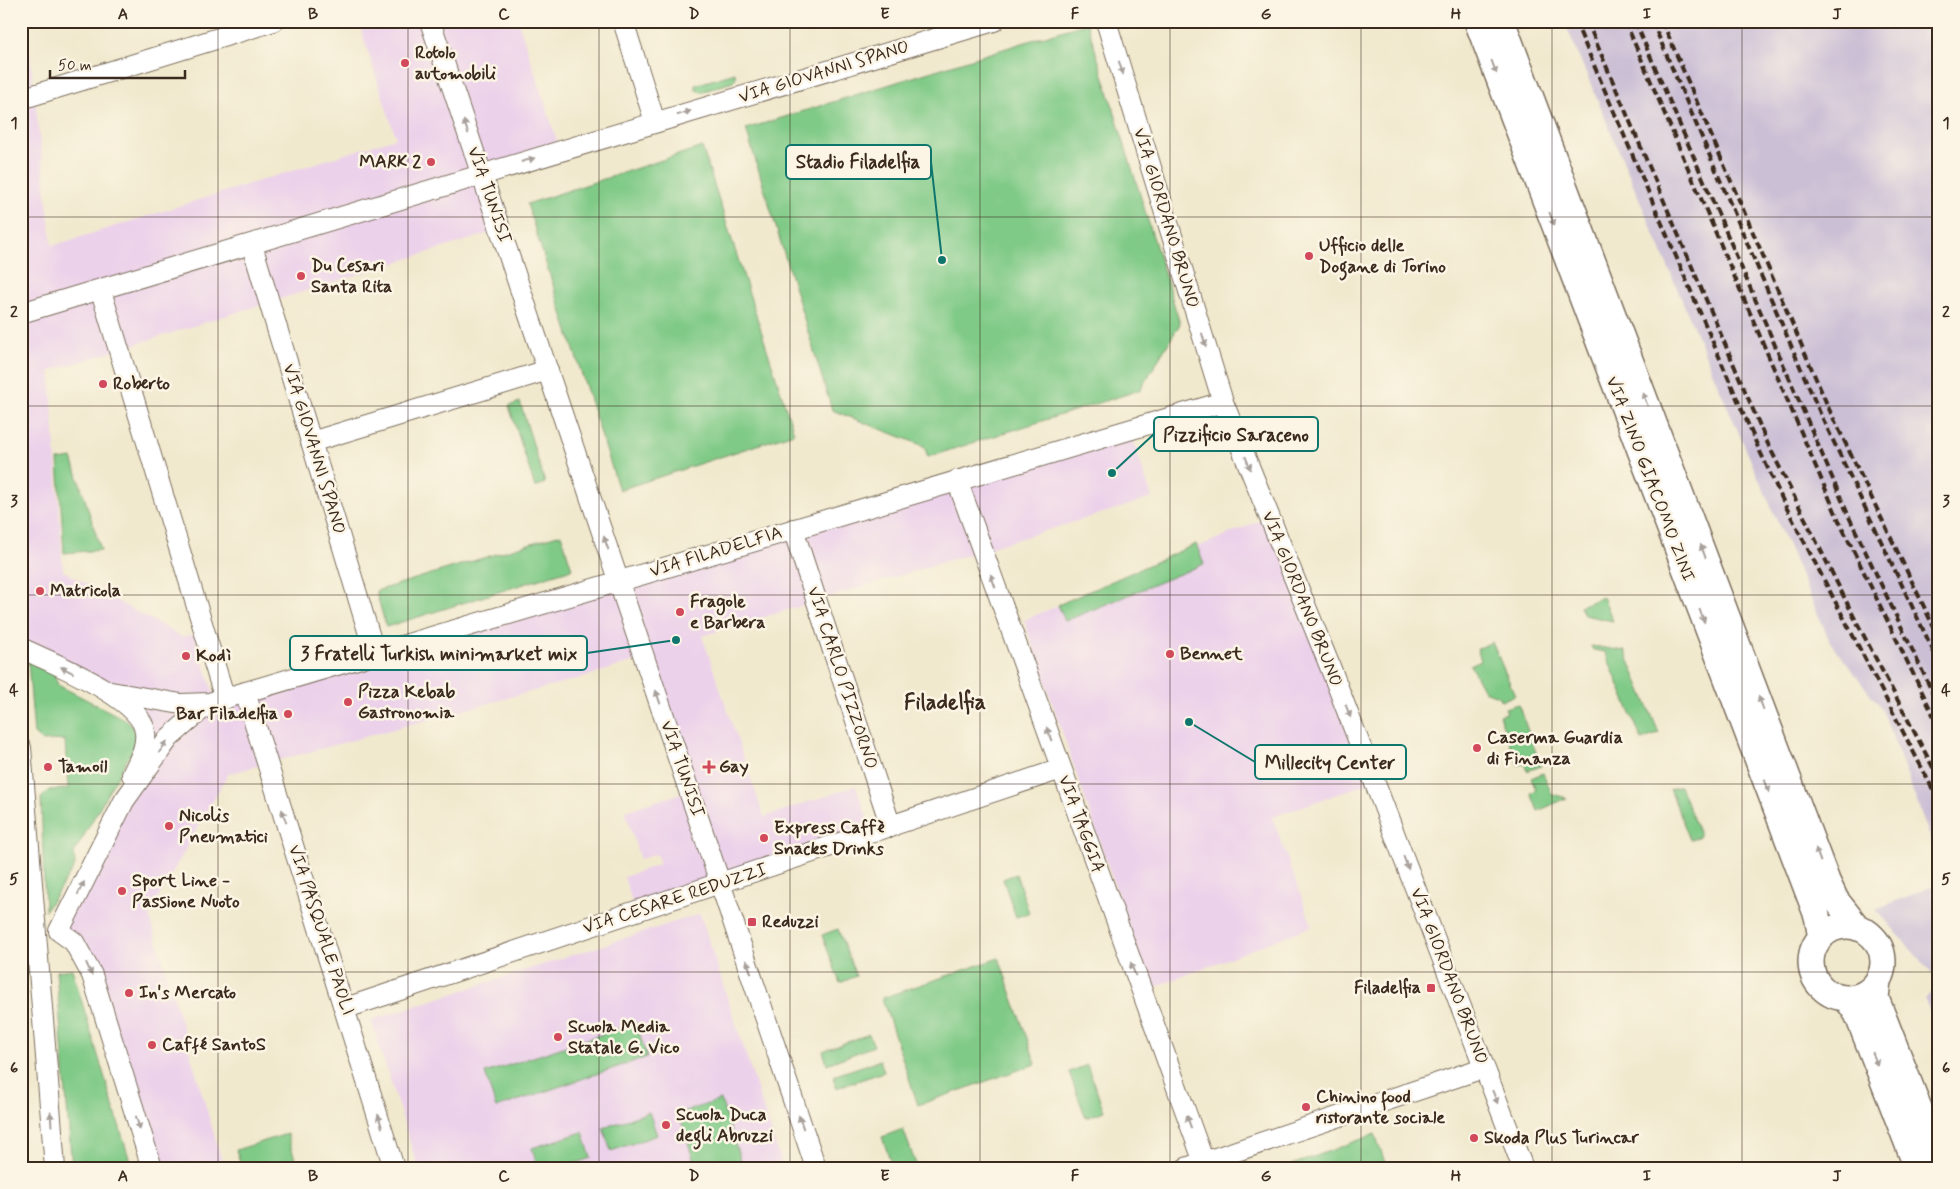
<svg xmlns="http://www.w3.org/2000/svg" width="1960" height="1189" font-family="Mynerve,sans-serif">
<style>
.built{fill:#ecd1ea}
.industrial{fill:#cbbfd5}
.green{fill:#80ca87;stroke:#5e7a52}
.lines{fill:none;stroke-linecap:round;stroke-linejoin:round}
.minor-casing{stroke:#7b6d5c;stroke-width:22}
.tertiary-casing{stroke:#7b6d5c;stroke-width:28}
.minor{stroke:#fff;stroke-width:20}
.tertiary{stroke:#fff;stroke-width:25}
.rail{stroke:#3b2a1e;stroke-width:4;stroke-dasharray:8 4;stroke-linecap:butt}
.oneway{fill:#a79f9a}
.grid{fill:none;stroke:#3b2a1e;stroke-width:1;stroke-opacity:0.55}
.poi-dot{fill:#d1495b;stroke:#fcf5e5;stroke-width:2}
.labels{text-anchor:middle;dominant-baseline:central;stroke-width:5;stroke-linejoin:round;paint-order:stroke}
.poi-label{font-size:18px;font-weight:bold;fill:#3b2a1e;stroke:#fcf5e5;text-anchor:start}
.street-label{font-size:18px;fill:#3b2a1e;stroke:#fcf5e5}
.district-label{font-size:22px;font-weight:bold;fill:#3b2a1e;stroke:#fcf5e5}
.leader{fill:none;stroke:#0f766e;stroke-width:2}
.callout-dot{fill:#0f766e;stroke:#fcf5e5;stroke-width:2}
.callout{fill:#fcf5e5;stroke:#0f766e;stroke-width:2}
.callout-label{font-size:19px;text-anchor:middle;font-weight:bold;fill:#3b2a1e}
.neatline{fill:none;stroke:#3b2a1e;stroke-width:2}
.grid-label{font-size:16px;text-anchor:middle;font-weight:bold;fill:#3b2a1e}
</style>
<rect width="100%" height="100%" fill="#fcf5e5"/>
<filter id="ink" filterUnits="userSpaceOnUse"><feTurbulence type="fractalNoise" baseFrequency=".02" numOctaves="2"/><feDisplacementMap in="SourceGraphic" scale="10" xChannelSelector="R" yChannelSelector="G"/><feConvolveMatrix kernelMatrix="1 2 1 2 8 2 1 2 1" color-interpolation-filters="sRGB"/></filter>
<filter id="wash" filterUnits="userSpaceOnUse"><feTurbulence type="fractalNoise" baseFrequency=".0096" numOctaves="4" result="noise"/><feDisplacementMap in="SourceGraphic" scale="20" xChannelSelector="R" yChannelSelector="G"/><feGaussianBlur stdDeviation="1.12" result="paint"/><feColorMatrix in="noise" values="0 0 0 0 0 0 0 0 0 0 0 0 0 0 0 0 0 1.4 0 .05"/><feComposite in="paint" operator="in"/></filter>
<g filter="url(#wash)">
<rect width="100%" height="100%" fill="#f1e9ce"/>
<path class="built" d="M21,21h5l26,225 344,-108 -38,-117h160l42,129 -78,24 18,56 -450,141 13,200 119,66 12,-3 22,67 913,-273 23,70 -450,138 62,181 92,-31 16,47 -237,78 -11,-34 36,-13 -4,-10 -16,5 -15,-48 64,-20 -45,-133 -56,18 -360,98 -79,140 75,254h-72l-60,-194 -33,-43 65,-130 15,-87 -118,-67z
M1269,517l100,266 -97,34 40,109 -162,63 -126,-369z
M700,914l83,254h-365l-47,-148z"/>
<path class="industrial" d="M1564,21h375v840l-57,-152 -52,-67 -109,-250z
M1939,884v98l-63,-73z
M1939,986v43l-15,-30z"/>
<path class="green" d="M1087,23l93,301 -40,66 -212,67 -4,-11 -92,-36 -86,-281z
M735,73l1,4 -3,5 -32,10 -5,-2 -1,-5z
M702,147l92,286 -175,57 -92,-286z
M520,402l25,81 -10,4 -26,-81z
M72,458l29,92 -37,3 -6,-93z
M561,534l11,35 -186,58 -10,-36z
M1196,544l8,20 -139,57 -7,-16z
M1603,597l10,24 -29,-6 -4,-9z
M1492,642l23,53 -14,6 -3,-5 -14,-5 -14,-26 11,-5 -4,-11z
M1591,646l34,5 34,82 -17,7 -37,-88 -12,-2z
M28,662l26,12 4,11 70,36 7,11v13l-61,108 1,13 -30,45 -4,-113 8,-8 19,-1 -3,-49 -23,1 -8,-7z
M1518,704l23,62 -14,5 -3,-8 -6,2 -19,-50 8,-2 -2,-5z
M1543,773l9,21 15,4 -29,13 -7,-18 5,-3 -5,-12z
M1680,786l20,50 -10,4 -20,-51z
M1016,874l13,39 -13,4 -13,-38z
M838,929l18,47 -16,7 -18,-48z
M999,958l37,106 -118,41 -36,-107z
M72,969l60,199h-60l-16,-197z
M636,1023l11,34 -151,51 -11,-35z
M869,1034l5,12 -47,18 -4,-13z
M880,1060l4,12 -48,16 -3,-12z
M1087,1065l17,46 -18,7 -17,-46z
M721,1100l22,68h-47l-17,-55z
M649,1112l8,23 -46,16 -8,-23z
M903,1129l14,38 -2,1h-22l-11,-31z
M583,1132l8,26 -31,10h-22l-6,-20z
M287,1134l11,34h-56l-6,-18z
M1375,1134l12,34h-103z"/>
</g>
<g filter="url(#ink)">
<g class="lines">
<g class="minor-casing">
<path id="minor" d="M430,21l386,1147
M623,21l32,101
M1106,21l117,381 106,262 194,504
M21,99l253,-78
M252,245l123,409
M101,291l124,408
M21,313l973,-292
M311,442l237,-72
M957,480l249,688
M793,529l98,298
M21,648c29,14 121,50 124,84 2,16 -7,29 -13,43
M111,692l70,12 28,-1 1014,-301
M245,692l149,476
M21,748l34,420
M59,931l65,-130 45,-63 40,-35
M59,931l15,11 18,33 60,193
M346,1008l715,-239
M1186,1168l297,-100"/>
</g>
<g class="tertiary-casing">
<path id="tertiary" d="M1477,21l340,895 4,22
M1502,21l325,860 9,19 22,28
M1811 962a36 36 0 1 1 72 0a36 36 0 1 1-72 0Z
M1878,980l-2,18 63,161
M1846,998l11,16 60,154"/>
</g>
<use href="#minor" class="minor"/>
<use href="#tertiary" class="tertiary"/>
<path class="rail" d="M1575,21l182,424 27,58 155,298
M1587,21l179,419 87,175 86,164
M1625,21l215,502 99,204
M1635,21l215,498 89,187
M1652,21l168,392 119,250
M1662,21l167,388 110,229"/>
</g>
<defs><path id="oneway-solid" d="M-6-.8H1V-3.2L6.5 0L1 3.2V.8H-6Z" transform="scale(1.25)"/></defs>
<g class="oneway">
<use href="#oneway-solid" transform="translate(1494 67) rotate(69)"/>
<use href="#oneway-solid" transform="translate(1121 68) rotate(73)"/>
<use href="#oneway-solid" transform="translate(684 113) rotate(-17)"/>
<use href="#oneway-solid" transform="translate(466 127) rotate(-109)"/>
<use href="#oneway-solid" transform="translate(528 160) rotate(-16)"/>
<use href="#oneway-solid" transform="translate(1552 219) rotate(69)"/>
<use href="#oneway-solid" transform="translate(1204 340) rotate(73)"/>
<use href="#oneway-solid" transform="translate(1645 399) rotate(-111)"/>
<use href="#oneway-solid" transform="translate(1248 463) rotate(68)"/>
<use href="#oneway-solid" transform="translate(606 543) rotate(-109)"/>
<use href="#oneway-solid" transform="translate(1703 551) rotate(-111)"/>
<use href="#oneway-solid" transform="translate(993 581) rotate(-110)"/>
<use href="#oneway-solid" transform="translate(1702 616) rotate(69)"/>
<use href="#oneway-solid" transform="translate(67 670) rotate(-154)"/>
<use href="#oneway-solid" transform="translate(658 697) rotate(-109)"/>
<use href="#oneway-solid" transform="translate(1761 703) rotate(-111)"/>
<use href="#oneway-solid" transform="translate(1348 711) rotate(69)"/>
<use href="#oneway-solid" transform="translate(1049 734) rotate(-110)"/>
<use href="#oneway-solid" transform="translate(163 747) rotate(-55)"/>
<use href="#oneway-solid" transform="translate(1767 786) rotate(69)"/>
<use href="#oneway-solid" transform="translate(284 816) rotate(-108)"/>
<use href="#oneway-solid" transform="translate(1818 855) rotate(-110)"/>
<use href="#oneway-solid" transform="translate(1406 863) rotate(69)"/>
<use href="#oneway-solid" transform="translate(81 888) rotate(-63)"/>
<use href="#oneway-solid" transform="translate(749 967) rotate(-109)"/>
<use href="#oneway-solid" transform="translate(89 969) rotate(66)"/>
<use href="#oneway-solid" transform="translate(1133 969) rotate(-110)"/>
<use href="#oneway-solid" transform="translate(1875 1059) rotate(69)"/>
<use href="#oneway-solid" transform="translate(1495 1097) rotate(68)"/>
<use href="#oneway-solid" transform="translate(51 1119) rotate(-94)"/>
<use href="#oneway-solid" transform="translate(380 1121) rotate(-107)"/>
<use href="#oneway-solid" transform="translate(801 1122) rotate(-109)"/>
<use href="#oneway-solid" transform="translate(1189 1122) rotate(-110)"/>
<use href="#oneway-solid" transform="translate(138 1123) rotate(73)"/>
</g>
</g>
<path class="grid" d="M218,21v1147M408,21v1147M599,21v1147M790,21v1147M980,21v1147M1170,21v1147M1361,21v1147M1552,21v1147M1742,21v1147M21,217h1918M21,406h1918M21,595h1918M21,784h1918M21,972h1918"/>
<g class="poi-dot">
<circle cx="405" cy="63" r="5"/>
<circle cx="431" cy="162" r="5"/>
<circle cx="1309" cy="256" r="5"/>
<circle cx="301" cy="276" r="5"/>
<circle cx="103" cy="384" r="5"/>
<circle cx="40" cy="591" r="5"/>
<circle cx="680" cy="612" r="5"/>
<circle cx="1170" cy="654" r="5"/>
<circle cx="186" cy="656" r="5"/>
<circle cx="348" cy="702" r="5"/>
<circle cx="288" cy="714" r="5"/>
<circle cx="1477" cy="748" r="5"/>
<circle cx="48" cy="767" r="5"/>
<path d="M706.5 759.5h5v5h5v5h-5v5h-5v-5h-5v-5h5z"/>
<circle cx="169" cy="826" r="5"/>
<circle cx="764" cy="838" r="5"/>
<circle cx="122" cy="891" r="5"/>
<rect x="747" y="917" width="10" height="10" rx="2.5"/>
<rect x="1426" y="983" width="10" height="10" rx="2.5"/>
<circle cx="129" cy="993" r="5"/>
<circle cx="558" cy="1037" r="5"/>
<circle cx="152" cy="1045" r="5"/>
<circle cx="1306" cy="1107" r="5"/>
<circle cx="666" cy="1125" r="5"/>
<circle cx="1474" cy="1138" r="5"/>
</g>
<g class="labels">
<g class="poi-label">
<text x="415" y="53">Rotolo<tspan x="415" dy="21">automobili</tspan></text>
<text x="421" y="162" text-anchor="end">MARK 2</text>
<text x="1319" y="246">Ufficio delle<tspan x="1319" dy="21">Dogane di Torino</tspan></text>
<text x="311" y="266">Du Cesari<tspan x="311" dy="21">Santa Rita</tspan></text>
<text x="113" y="384">Roberto</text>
<text x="50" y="591">Matricola</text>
<text x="690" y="602">Fragole<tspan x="690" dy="21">e Barbera</tspan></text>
<text x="1180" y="654">Bennet</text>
<text x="196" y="656">Kodì</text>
<text x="358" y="692">Pizza Kebab<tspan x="358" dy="21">Gastronomia</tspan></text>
<text x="278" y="714" text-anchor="end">Bar Filadelfia</text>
<text x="1487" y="738">Caserma Guardia<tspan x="1487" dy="21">di Finanza</tspan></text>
<text x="58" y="767">Tamoil</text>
<text x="719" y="767">Gay</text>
<text x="179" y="816">Nicolis<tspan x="179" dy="21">Pneumatici</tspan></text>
<text x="774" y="828">Express Caffè<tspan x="774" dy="21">Snacks Drinks</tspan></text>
<text x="132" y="881">Sport Line -<tspan x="132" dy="21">Passione Nuoto</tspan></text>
<text x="762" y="922">Reduzzi</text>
<text x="1421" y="988" text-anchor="end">Filadelfia</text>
<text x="139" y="993">In's Mercato</text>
<text x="568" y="1027">Scuola Media<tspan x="568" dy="21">Statale G. Vico</tspan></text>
<text x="162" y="1045">Caffé SantoS</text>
<text x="1316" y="1097">Chinino food<tspan x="1316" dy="21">ristorante sociale</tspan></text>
<text x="676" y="1115">Scuola Duca<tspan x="676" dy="21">degli Abruzzi</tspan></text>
<text x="1484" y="1138">Skoda Plus Turincar</text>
</g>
<g class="street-label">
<text transform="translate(824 72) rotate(-17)">VIA GIOVANNI SPANO</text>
<text transform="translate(489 195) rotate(71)">VIA TUNISI</text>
<text transform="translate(1166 218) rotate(73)">VIA GIORDANO BRUNO</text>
<text transform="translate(314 449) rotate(73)">VIA GIOVANNI SPANO</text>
<text transform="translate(1650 479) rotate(69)">VIA ZINO GIACOMO ZINI</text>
<text transform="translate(716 552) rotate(-17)">VIA FILADELFIA</text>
<text transform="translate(1302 599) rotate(68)">VIA GIORDANO BRUNO</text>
<text transform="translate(842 678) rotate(72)">VIA CARLO PIZZORNO</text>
<text transform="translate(682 769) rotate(71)">VIA TUNISI</text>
<text transform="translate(1081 824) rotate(70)">VIA TAGGIA</text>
<text transform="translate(675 899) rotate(-18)">VIA CESARE REDUZZI</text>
<text transform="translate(321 930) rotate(72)">VIA PASQUALE PAOLI</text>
<text transform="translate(1449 976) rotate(69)">VIA GIORDANO BRUNO</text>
</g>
<g class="district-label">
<text x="945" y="703">Filadelfia</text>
</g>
</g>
<path class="leader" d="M942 260L931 162M1112 473L1154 434M676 640L587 653M1189 722L1255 762"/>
<g class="callout-dot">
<circle cx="942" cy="260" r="5"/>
<circle cx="1112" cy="473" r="5"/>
<circle cx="676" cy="640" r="5"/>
<circle cx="1189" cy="722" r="5"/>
</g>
<g class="callout">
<rect x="786" y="145" width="145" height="34" rx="5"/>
<rect x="1154" y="417" width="164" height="34" rx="5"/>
<rect x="290" y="636" width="297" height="34" rx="5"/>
<rect x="1255" y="745" width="151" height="34" rx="5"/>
</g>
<g class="callout-label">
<text x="858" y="168">Stadio Filadelfia</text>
<text x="1236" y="441">Pizzificio Saraceno</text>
<text x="439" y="660">3 Fratelli Turkish minimarket mix</text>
<text x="1330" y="769">Millecity Center</text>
</g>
<rect width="1960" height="1189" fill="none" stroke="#fcf5e5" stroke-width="55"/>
<path d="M50 70v8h135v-8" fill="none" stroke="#3b2a1e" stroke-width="2.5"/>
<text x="58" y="70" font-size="15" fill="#3b2a1e" stroke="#fcf5e5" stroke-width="4" paint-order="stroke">50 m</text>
<rect x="28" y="28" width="1904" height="1134" class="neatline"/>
<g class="grid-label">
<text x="123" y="19">A</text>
<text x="313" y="19">B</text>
<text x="504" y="19">C</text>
<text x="694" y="19">D</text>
<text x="885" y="19">E</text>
<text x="1075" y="19">F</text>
<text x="1266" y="19">G</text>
<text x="1456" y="19">H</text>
<text x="1647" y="19">I</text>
<text x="1837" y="19">J</text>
<text x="14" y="128">1</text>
<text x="1946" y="128">1</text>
<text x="14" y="317">2</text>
<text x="1946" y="317">2</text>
<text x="14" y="506">3</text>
<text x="1946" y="506">3</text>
<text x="14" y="695">4</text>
<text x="1946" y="695">4</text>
<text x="14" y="884">5</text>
<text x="1946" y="884">5</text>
<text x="14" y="1073">6</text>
<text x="1946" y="1073">6</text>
<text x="123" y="1181">A</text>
<text x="313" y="1181">B</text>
<text x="504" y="1181">C</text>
<text x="694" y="1181">D</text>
<text x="885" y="1181">E</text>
<text x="1075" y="1181">F</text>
<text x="1266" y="1181">G</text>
<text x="1456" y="1181">H</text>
<text x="1647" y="1181">I</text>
<text x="1837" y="1181">J</text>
</g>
</svg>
